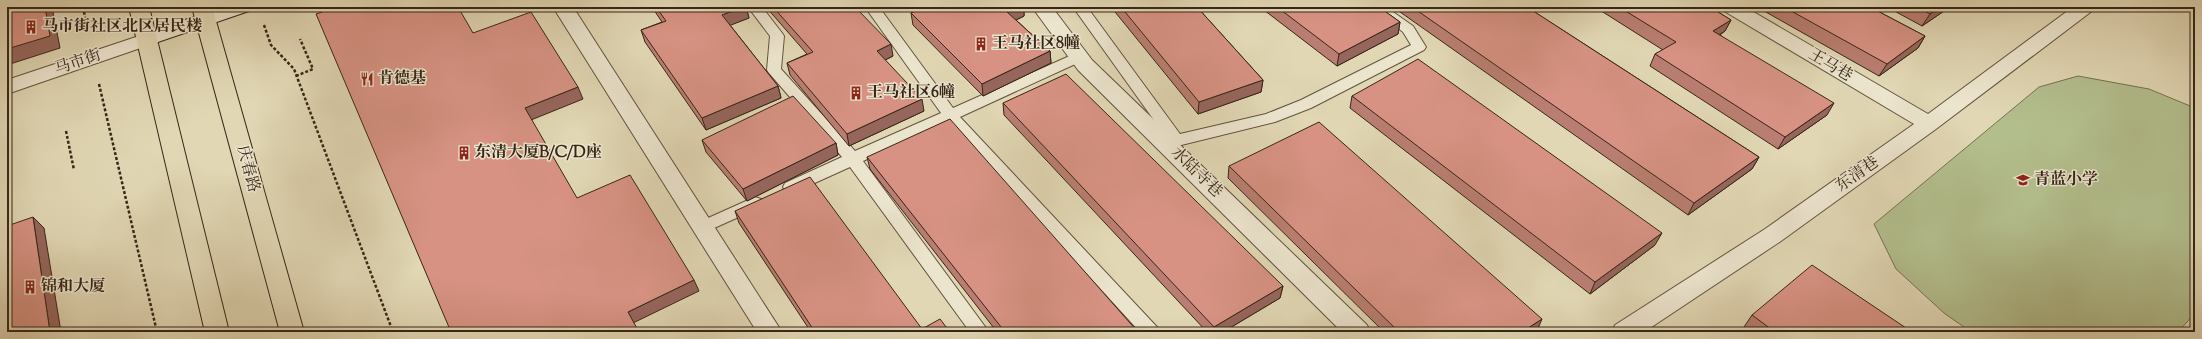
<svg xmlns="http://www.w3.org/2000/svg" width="2202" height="339" font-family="'Sorts Mill Goudy','Noto Serif SC',serif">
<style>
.green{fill:#b3be8d;stroke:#757252}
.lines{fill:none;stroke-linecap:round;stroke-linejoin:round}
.lane-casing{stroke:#62523e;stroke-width:2}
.street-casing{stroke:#62523e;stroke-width:2}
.secondary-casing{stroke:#372617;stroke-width:2}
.primary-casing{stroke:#372617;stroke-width:2}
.path{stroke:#372617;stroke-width:2.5;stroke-dasharray:3 2;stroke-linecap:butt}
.lane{fill:#ece5ce;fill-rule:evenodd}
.street{fill:#ece5ce;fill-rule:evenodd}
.secondary{fill:#ece5ce;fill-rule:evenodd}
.primary{fill:#e1d7b4;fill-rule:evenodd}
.wall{fill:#b97e71;stroke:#372617}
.shaded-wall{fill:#96665c;stroke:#372617}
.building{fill:#d79283;stroke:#372617}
.labels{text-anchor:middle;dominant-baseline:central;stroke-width:3;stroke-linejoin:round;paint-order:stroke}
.poi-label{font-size:16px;font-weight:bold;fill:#372617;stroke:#ece5ce;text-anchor:start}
.street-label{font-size:16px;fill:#372617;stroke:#ece5ce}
</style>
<rect width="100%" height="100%" fill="#e1d7b4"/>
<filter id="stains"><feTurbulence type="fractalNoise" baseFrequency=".005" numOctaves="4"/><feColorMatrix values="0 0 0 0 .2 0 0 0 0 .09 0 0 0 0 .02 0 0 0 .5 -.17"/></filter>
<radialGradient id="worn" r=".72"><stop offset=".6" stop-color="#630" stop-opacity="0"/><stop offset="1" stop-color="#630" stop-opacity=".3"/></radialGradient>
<path class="green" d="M2078,76l71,13 46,19v205l-17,19h-207l-27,-19 -48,-44 -22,-45 165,-137z"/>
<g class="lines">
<g class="lane-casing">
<path id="lane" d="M748,7h14l20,26 2,3 -3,33 74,82 86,-38 -76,-106h14l74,101 121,-54h10l2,3 -2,3 -124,57 197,210 3,5h-20l-192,-210 -85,39 126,171h-19l-120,-165 -53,24 -6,2 -6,-2 -2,-4 2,-4 57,-26 -73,-84 -2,-3 3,-34z
M1073,7h14l93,127 86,-20 35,-14 110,-55 -8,-13 -33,-25h16l27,19 13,21 -2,3 -113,58 -36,14 -110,27 -6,-2 -2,-4 2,-4 7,-2z
M755,197l6,2 2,4 -2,4 -58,26 -6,-2 -2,-4 2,-4z"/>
</g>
<g class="street-casing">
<path id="street" d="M553,7h20l209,325h-25z
M1032,7h20l40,53 275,265 3,7h-28l-264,-262z
M1721,7h24l183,107 145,-107h22l-3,4 -156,118 -155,112 -137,91h-32l3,-7 150,-96 149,-105 -190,-113z
M148,33l7,2 3,4 -3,4 -148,51v-14z"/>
</g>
<g class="secondary-casing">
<path id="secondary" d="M223,7h29l-3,4 -94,32 -7,2 -7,-2 -3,-4 3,-4z"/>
</g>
<g class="primary-casing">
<path id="primary" d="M129,7h20l80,325h-24z
M192,7h20l92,325h-24z"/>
</g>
<path class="path" d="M83,7l5,25
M264,25l7,20 23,24 99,263
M296,76l17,-7 -13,-30
M99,84l58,248
M66,131l8,39"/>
<use href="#lane" class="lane"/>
<use href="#street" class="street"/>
<use href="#secondary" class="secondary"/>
<use href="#primary" class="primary"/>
</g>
<path class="wall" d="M652,7h94l3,11 -19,7 48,61 3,12 -75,32 -61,-88 -4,-12 21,-8z
M766,7h89l38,49 -8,4 39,51 -75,35 -59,-71 -3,-12 20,-9z
M924,7h100v9l-8,4 34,31 1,12 -68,33 -70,-71 -2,-12z
M1111,7h86l66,73 -2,12 -63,22z
M1260,7h119l21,15 -2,12 -61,32z
M1393,7h134l232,150 -7,12 -64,46z
M1595,7h115l21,13 -6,11 -5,4 107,80 -49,34 -128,-83 5,-12 8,-4z
M1757,7h113l55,29 -7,12 -39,28z
M1887,7h63l-28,19z
M1352,96l303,149 -65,49 -240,-186z
M1003,103l280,183 -3,12 -57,34h-16l-203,-217z
M702,140l134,3 2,12 -91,46 -41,-49z
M867,157l271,175h-141l-127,-163z
M1229,166l308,165 -2,1h-151l-156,-154z
M735,211l187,118 28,3h-139l-72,-109z
M1752,315l160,17h-161l-7,-5z"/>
<path class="shaded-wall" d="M45,7h7l8,41 -53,17v-16z
M743,7h3l3,11 -23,9 -4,-12z
M1018,7h6v9l-16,8 -1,-12z
M1940,7h10l-28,19 8,-12z
M1731,20l-6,11 -18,11 6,-11z
M1400,22l-2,12 -61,32 2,-12z
M1925,36l-7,12 -39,28 8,-12z
M891,44l2,12 -14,7 -2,-12z
M1050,51l1,12 -68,33 -1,-12z
M1263,80l-2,12 -63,22 1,-12z
M778,86l3,12 -75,32 -4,-12z
M578,87l5,12 -52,21 -6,-12z
M922,99l2,12 -75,35 -2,-12z
M1834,103l-7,12 -49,34 7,-12z
M836,143l2,12 -91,46 -4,-12z
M1759,157l-7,12 -64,46 6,-12z
M33,217l11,11 17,104h-11z
M1662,233l-7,12 -65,49 5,-12z
M694,280l5,11 -66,32 -5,-11z
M1283,286l-3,12 -57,34h-10l1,-5z
M1542,319l-5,12 -2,1h-13z"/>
<path class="building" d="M7,7h38l5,29 -43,13z
M336,7h122l15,26 58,-21 47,75 -53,21 52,90 53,-23 64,105 -66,32 11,20h-188l-135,-318z
M656,7h87l-21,8 56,71 -76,32 -61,-88 25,-9z
M773,7h82l36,37 -14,7 45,48 -75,35 -60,-71 26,-11z
M924,7h94l-11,5 43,39 -68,33 -71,-71z
M1121,7h76l66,73 -64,22z
M1277,7h102l21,15 -61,32z
M1412,7h115l232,150 -65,46z
M1619,7h91l21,13 -18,11 121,72 -49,34 -130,-83 21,-12z
M1784,7h86l55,29 -38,28z
M1917,7h23l-10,7z
M1418,59l244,174 -67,49 -243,-186z
M1066,74l217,212 -69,41 -211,-224z
M793,96l43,47 -93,46 -41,-49z
M950,119l188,213h-133l-138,-175z
M1319,122l223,197 -20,13h-123l-170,-166z
M810,177l112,152 18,-10 10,13h-135l-80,-121z
M33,217l17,115h-43v-106z
M1812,265l100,67h-137l-23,-17z"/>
<defs>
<g id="building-bare" transform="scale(1.08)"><path d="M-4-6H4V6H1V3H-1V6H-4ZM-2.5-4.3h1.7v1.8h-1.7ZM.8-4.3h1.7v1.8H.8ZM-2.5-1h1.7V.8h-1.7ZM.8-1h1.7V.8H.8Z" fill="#8f2418" stroke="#ece5ce" stroke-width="2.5" paint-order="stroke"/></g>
<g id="restaurant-bare" transform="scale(1.08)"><path d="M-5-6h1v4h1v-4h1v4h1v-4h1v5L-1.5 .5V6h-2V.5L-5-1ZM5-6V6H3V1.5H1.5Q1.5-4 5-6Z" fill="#8f2418" stroke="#ece5ce" stroke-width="2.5" paint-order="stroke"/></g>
<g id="school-bare" transform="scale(1.08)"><path d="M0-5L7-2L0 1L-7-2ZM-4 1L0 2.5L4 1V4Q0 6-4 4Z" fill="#8f2418" stroke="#ece5ce" stroke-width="2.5" paint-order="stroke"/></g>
</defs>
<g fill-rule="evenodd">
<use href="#building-bare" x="31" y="27"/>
<use href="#building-bare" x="981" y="44"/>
<use href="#restaurant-bare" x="367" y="79"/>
<use href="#building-bare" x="856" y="93"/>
<use href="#building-bare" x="464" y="153"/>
<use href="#school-bare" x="2023" y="180"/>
<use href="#building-bare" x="30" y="287"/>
</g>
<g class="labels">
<g class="poi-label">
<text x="42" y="27">马市街社区北区居民楼</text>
<text x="992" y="44">王马社区8幢</text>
<text x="378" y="79">肯德基</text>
<text x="867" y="93">王马社区6幢</text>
<text x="475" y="153">东清大厦B/C/D座</text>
<text x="2034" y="180">青蓝小学</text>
<text x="41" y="287">锦和大厦</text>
</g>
<g class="street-label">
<text transform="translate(78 63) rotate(-19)">马市街</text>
<text transform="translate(1830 66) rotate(31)">王马巷</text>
<text transform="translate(247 169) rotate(75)">庆春路</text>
<text transform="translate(1196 173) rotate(44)">水陆寺巷</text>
<text transform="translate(1858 175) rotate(-35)">东清巷</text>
</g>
</g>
<rect width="2202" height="339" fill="none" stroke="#e1d7b4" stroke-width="24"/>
<rect x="8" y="8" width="2186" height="323" fill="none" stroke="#372617" stroke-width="2"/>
<rect x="12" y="12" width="2178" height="315" fill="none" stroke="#372617"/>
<rect width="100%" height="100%" filter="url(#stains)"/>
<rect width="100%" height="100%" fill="url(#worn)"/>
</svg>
